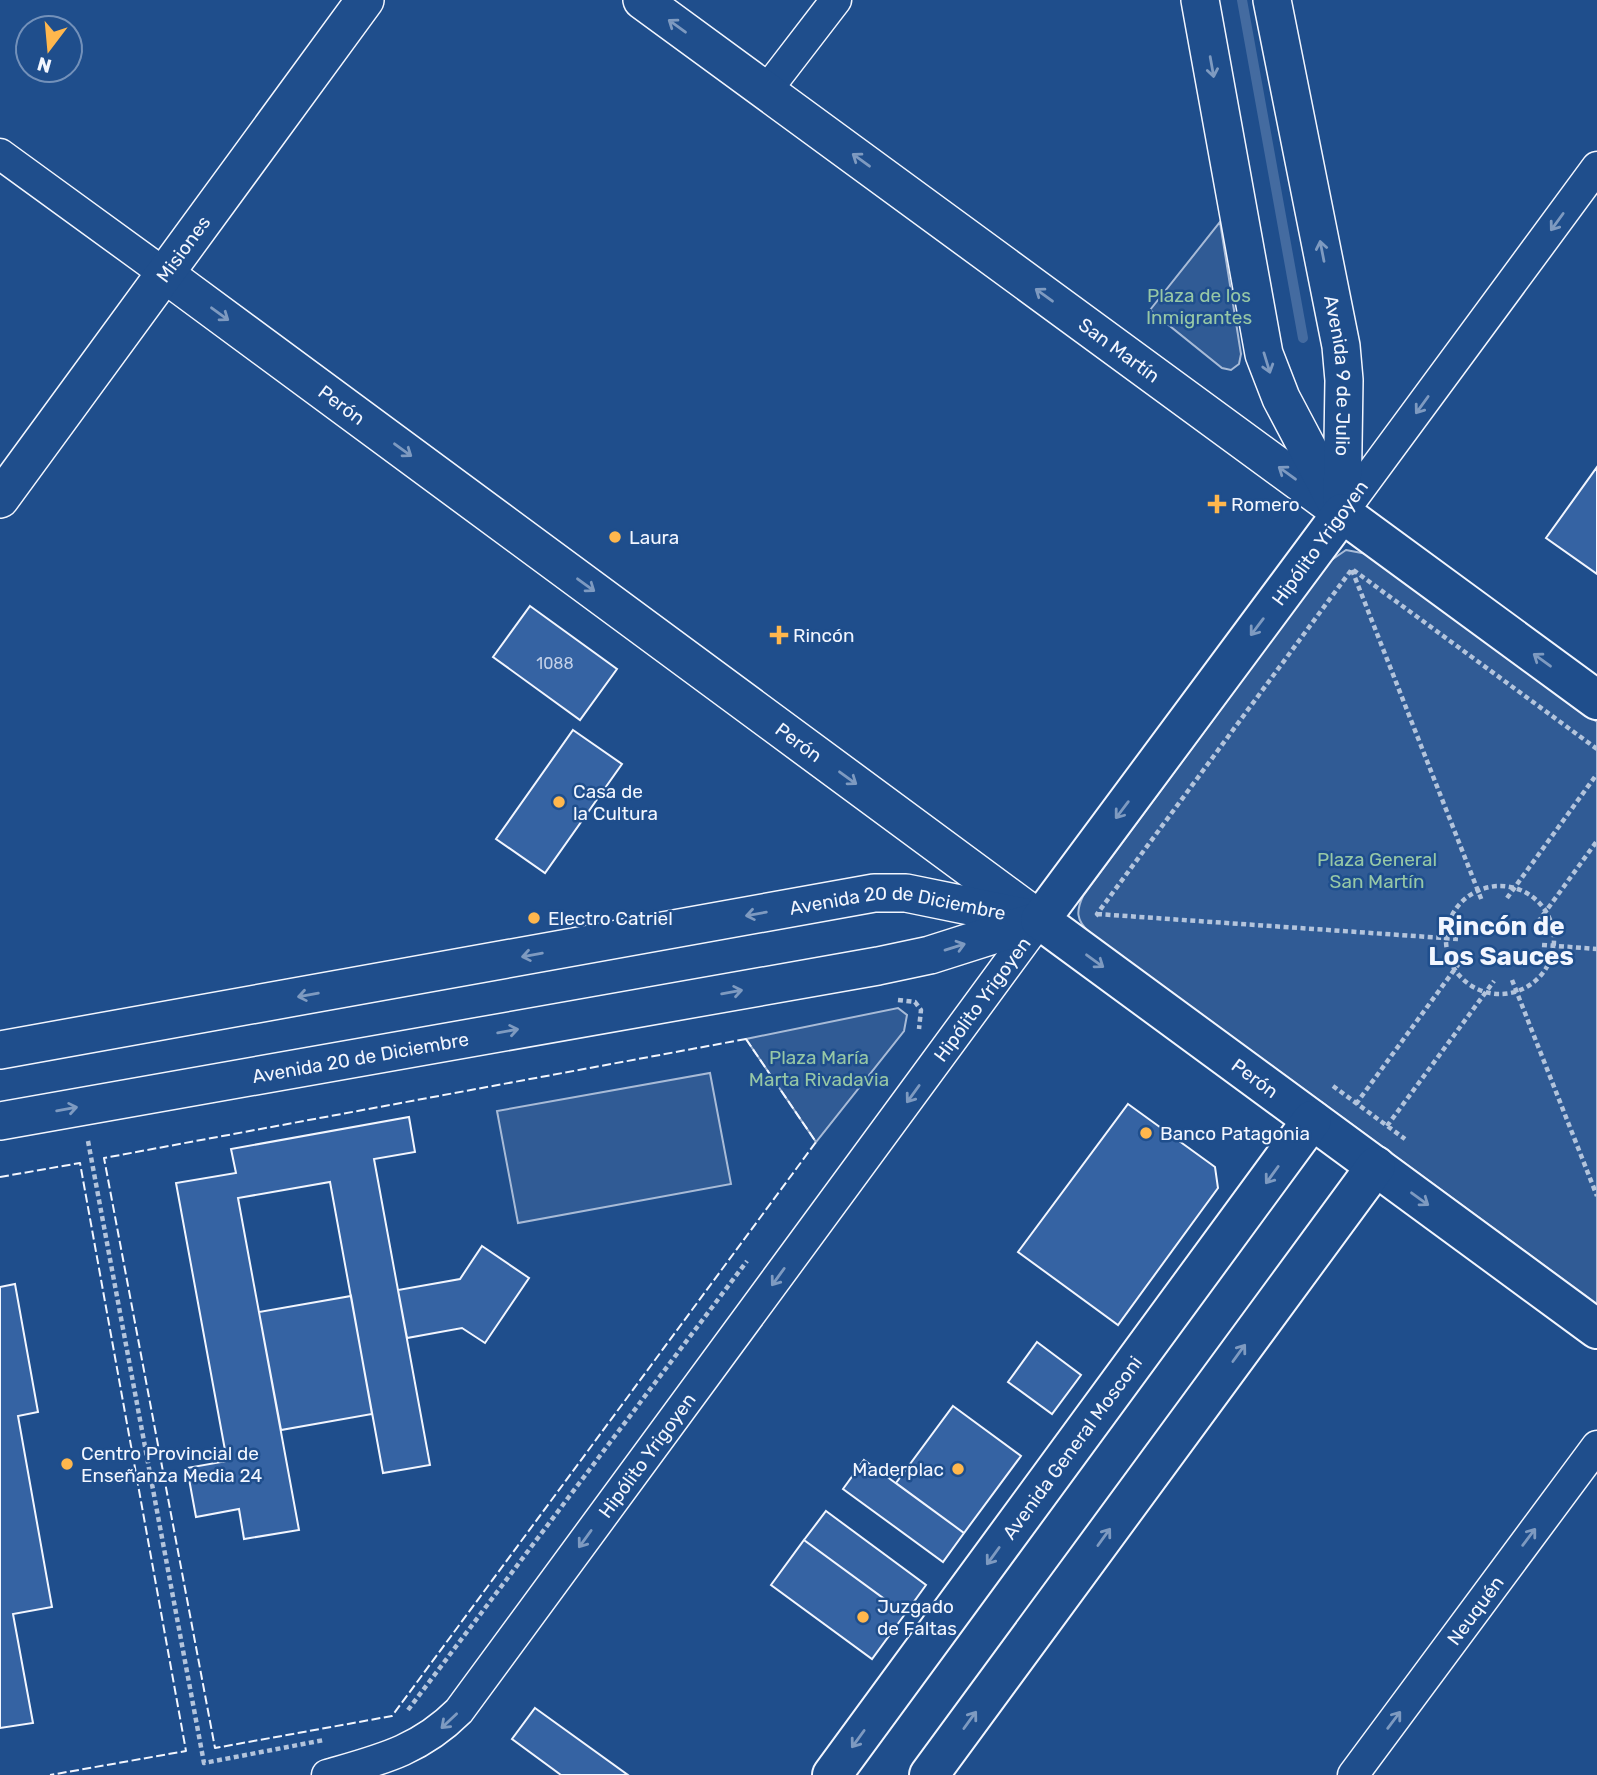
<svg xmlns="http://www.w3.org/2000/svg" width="1597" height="1775" font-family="Rubik,sans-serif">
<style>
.green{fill:#305b95;stroke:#a8bbd7;stroke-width:2}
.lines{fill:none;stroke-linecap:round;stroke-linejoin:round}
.stream{stroke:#446ba0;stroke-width:10}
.building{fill:#3563a3;stroke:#f2f6ff;stroke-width:2}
.minor-casing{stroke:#f2f6ff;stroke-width:33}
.tertiary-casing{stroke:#f2f6ff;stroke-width:40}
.secondary-casing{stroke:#f2f6ff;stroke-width:42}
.path{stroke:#b3c4dc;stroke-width:4.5;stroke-dasharray:5 3.5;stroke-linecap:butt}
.minor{stroke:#1f4e8c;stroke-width:30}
.tertiary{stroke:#1f4e8c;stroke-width:37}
.secondary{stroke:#1f4e8c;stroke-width:38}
.fence{stroke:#f2f6ff;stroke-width:2;stroke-dasharray:9 3.5;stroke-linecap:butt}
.oneway{stroke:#7e9ac0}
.poi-dot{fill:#ffb74d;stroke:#1f4e8c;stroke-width:2.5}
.labels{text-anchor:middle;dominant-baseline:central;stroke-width:5;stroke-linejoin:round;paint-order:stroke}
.number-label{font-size:16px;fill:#c3d1e8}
.street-label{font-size:19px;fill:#f2f6ff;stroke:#1f4e8c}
.park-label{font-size:19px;fill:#97c8a6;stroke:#1f4e8c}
.poi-label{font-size:19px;fill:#f2f6ff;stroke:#1f4e8c;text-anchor:start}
.district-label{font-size:26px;font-weight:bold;fill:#f2f6ff;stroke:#1f4e8c}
</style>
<rect width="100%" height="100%" fill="#1f4e8c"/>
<path class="green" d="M1220,222l21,132 -2,10 -8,6 -9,-2 -72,-58z
M1346,550l21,4 230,168v582l-508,-372c-13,-12 -13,-21 -6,-36l247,-335z
M898,1008l9,7 -3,16 -88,111 -70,-103z
M710,1073l21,111 -213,39 -21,-112z"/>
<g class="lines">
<path class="stream" d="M1242,0l61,338"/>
</g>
<path class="building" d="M1597,467v107l-51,-36z
M530,606l87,63 -37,51 -87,-63z
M573,730l49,34 -77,109 -49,-34z
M1128,1104l87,63 3,21 -100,137 -100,-73z
M409,1117l6,35 -41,7 56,306 -47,8 -53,-291 -92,16 61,332 -55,9 -5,-30 -43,8 -9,-49 40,-7 -51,-278 60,-10 -5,-24z
M482,1246l47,32 -44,65 -23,-15 -55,10 -9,-48 62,-11z
M15,1284l23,128 -20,4 34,191 -39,7 20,109 -33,5v-441z
M351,1296l21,118 -91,16 -22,-118z
M1037,1342l44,33 -29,39 -44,-32z
M953,1406l68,50 -57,77 -68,-50z
M864,1460l100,73 -21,29 -100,-73z
M826,1511l100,74 -21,29 -101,-74z
M804,1540l101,74 -33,45 -101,-74z
M535,1708l93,67h-67l-49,-36z"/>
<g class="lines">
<g class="minor-casing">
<g id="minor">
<path d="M766,91l70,-91"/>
<path d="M0,154l165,120"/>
<path d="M1342,513l255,-346"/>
<path id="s1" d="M327,1775c52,-15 92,-24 132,-64l581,-791"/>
<path id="s2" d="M1353,1775l244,-329"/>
</g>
</g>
<g class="tertiary-casing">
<g id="tertiary">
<path id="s3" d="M642,0l700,513"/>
<path d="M1200,0l64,354 17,44 57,108"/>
<path id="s4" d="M1272,0l69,346 3,34 -2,129"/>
<path id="s5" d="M165,274l875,646"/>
<path id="s6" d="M0,499l365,-499"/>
<path id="s7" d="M0,1050l874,-157h32l123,25"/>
<path id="s8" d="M0,1121l878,-155 52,-11 110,-35"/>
</g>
</g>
<g class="secondary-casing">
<g id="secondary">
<path id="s9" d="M1597,700l-255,-187 -302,407 557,409"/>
<path id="s10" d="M832,1775l480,-655"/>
<path d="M929,1775l447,-609"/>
</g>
</g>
<path class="path" d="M1352,570l130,331
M1446 940a54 54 0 1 1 108 0a54 54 0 1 1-108 0Z
M1507,898l90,-124
M1097,914l361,25
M1099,916l-2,-2 255,-345 245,180
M1538,922l59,-81
M1542,945l55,4
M1512,980l85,216
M898,1000l17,2 6,8 -2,19
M1333,1086l72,53
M1356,1104l107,-146
M1387,1126l107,-145
M88,1141l116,622 120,-23
M408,1710l339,-449"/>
<use href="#minor" class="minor"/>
<use href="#tertiary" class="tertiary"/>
<use href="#secondary" class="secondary"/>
<path class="fence" d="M746,1039l70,103 -424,574 -177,32 -111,-590z
M0,1177l80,-14 106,588 -136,24"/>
</g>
<defs><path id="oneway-shaft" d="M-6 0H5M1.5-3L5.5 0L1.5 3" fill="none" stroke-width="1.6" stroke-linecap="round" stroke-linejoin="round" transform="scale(1.75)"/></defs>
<g class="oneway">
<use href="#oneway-shaft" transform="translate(677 26) rotate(-144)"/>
<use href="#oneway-shaft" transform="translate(1212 67) rotate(80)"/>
<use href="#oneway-shaft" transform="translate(861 160) rotate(-144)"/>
<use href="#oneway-shaft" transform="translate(1557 222) rotate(126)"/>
<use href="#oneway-shaft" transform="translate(1322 251) rotate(-101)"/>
<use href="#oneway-shaft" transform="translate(1044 295) rotate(-144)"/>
<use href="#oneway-shaft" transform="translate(220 314) rotate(36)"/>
<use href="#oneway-shaft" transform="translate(1267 363) rotate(73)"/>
<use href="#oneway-shaft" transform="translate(1422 405) rotate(126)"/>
<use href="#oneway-shaft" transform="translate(403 450) rotate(36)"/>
<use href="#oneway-shaft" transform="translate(1287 473) rotate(-144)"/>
<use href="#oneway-shaft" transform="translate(586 585) rotate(36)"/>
<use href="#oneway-shaft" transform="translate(1257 627) rotate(127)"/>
<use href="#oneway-shaft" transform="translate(1542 660) rotate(-144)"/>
<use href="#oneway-shaft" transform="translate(848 778) rotate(36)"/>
<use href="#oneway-shaft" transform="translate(1122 810) rotate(127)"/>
<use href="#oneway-shaft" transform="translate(756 914) rotate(170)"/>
<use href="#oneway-shaft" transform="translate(955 947) rotate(-17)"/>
<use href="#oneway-shaft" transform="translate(532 955) rotate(170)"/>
<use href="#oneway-shaft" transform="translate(1095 961) rotate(36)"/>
<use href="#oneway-shaft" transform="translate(732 992) rotate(-10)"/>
<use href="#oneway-shaft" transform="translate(308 995) rotate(170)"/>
<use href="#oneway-shaft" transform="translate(508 1031) rotate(-10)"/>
<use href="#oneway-shaft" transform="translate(913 1094) rotate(126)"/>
<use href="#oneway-shaft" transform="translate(67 1109) rotate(-10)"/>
<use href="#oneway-shaft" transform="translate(1272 1175) rotate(126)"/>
<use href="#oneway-shaft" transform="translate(1420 1199) rotate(36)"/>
<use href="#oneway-shaft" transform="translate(778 1277) rotate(126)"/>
<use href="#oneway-shaft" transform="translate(1239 1353) rotate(-54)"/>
<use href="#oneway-shaft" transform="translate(1104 1537) rotate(-54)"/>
<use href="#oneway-shaft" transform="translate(1529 1537) rotate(-53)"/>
<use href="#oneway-shaft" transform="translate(585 1539) rotate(126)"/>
<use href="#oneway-shaft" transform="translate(993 1556) rotate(126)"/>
<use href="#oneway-shaft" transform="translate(970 1720) rotate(-54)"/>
<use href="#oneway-shaft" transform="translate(1394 1720) rotate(-53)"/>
<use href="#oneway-shaft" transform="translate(449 1721) rotate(137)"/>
<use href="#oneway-shaft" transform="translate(858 1739) rotate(126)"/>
</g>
<g class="poi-dot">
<path d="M1213.5 493.5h7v7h7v7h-7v7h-7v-7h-7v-7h7z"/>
<circle cx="615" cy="537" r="7"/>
<path d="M775.5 624.5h7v7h7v7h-7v7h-7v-7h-7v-7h7z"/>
<circle cx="559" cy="802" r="7"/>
<circle cx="534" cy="918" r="7"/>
<circle cx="1146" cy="1133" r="7"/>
<circle cx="67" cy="1464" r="7"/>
<circle cx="958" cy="1469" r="7"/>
<circle cx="863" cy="1617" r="7"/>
</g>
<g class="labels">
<g class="number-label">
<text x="555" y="663">1088</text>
</g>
<g class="street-label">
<text stroke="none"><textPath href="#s6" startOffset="310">Misiones</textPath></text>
<text stroke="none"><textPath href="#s3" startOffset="592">San Martín</textPath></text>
<text stroke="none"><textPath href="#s4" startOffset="382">Avenida 9 de Julio</textPath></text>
<text stroke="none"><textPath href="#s5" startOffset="220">Perón</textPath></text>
<text transform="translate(1320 543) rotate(-54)">Hipólito Yrigoyen</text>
<text stroke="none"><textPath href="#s5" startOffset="788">Perón</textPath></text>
<text stroke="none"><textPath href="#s7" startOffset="912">Avenida 20 de Diciembre</textPath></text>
<text stroke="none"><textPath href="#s1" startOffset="1032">Hipólito Yrigoyen</textPath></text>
<text stroke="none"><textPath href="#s8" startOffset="366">Avenida 20 de Diciembre</textPath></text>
<text stroke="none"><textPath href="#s9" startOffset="1090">Perón</textPath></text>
<text stroke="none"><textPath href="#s10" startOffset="406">Avenida General Mosconi</textPath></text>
<text stroke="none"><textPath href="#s1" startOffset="466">Hipólito Yrigoyen</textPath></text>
<text stroke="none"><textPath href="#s2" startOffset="205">Neuquén</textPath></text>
</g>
<g class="park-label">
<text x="1199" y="295">Plaza de los<tspan x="1199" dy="22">Inmigrantes</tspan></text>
<text x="1377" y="859">Plaza General<tspan x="1377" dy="22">San Martín</tspan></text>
<text x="819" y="1057">Plaza María<tspan x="819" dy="22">Marta Rivadavia</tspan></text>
</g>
<g class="poi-label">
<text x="1231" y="504">Romero</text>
<text x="629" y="537">Laura</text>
<text x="793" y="635">Rincón</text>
<text x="573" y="791">Casa de<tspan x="573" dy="22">la Cultura</tspan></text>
<text x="548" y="918">Electro Catriel</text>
<text x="1160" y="1133">Banco Patagonia</text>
<text x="81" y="1453">Centro Provincial de<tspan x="81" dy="22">Enseñanza Media 24</tspan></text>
<text x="944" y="1469" text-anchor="end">Maderplac</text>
<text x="877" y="1606">Juzgado<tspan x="877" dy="22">de Faltas</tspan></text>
</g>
<g class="district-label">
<text x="1501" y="926">Rincón de<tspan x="1501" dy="30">Los Sauces</tspan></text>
</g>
</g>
<g transform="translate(49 49) rotate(196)"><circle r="33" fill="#1f4e8c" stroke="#7391ba" stroke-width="2"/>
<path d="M0-5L12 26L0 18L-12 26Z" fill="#ffb74d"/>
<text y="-10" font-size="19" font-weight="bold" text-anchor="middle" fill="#f2f6ff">N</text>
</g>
</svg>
